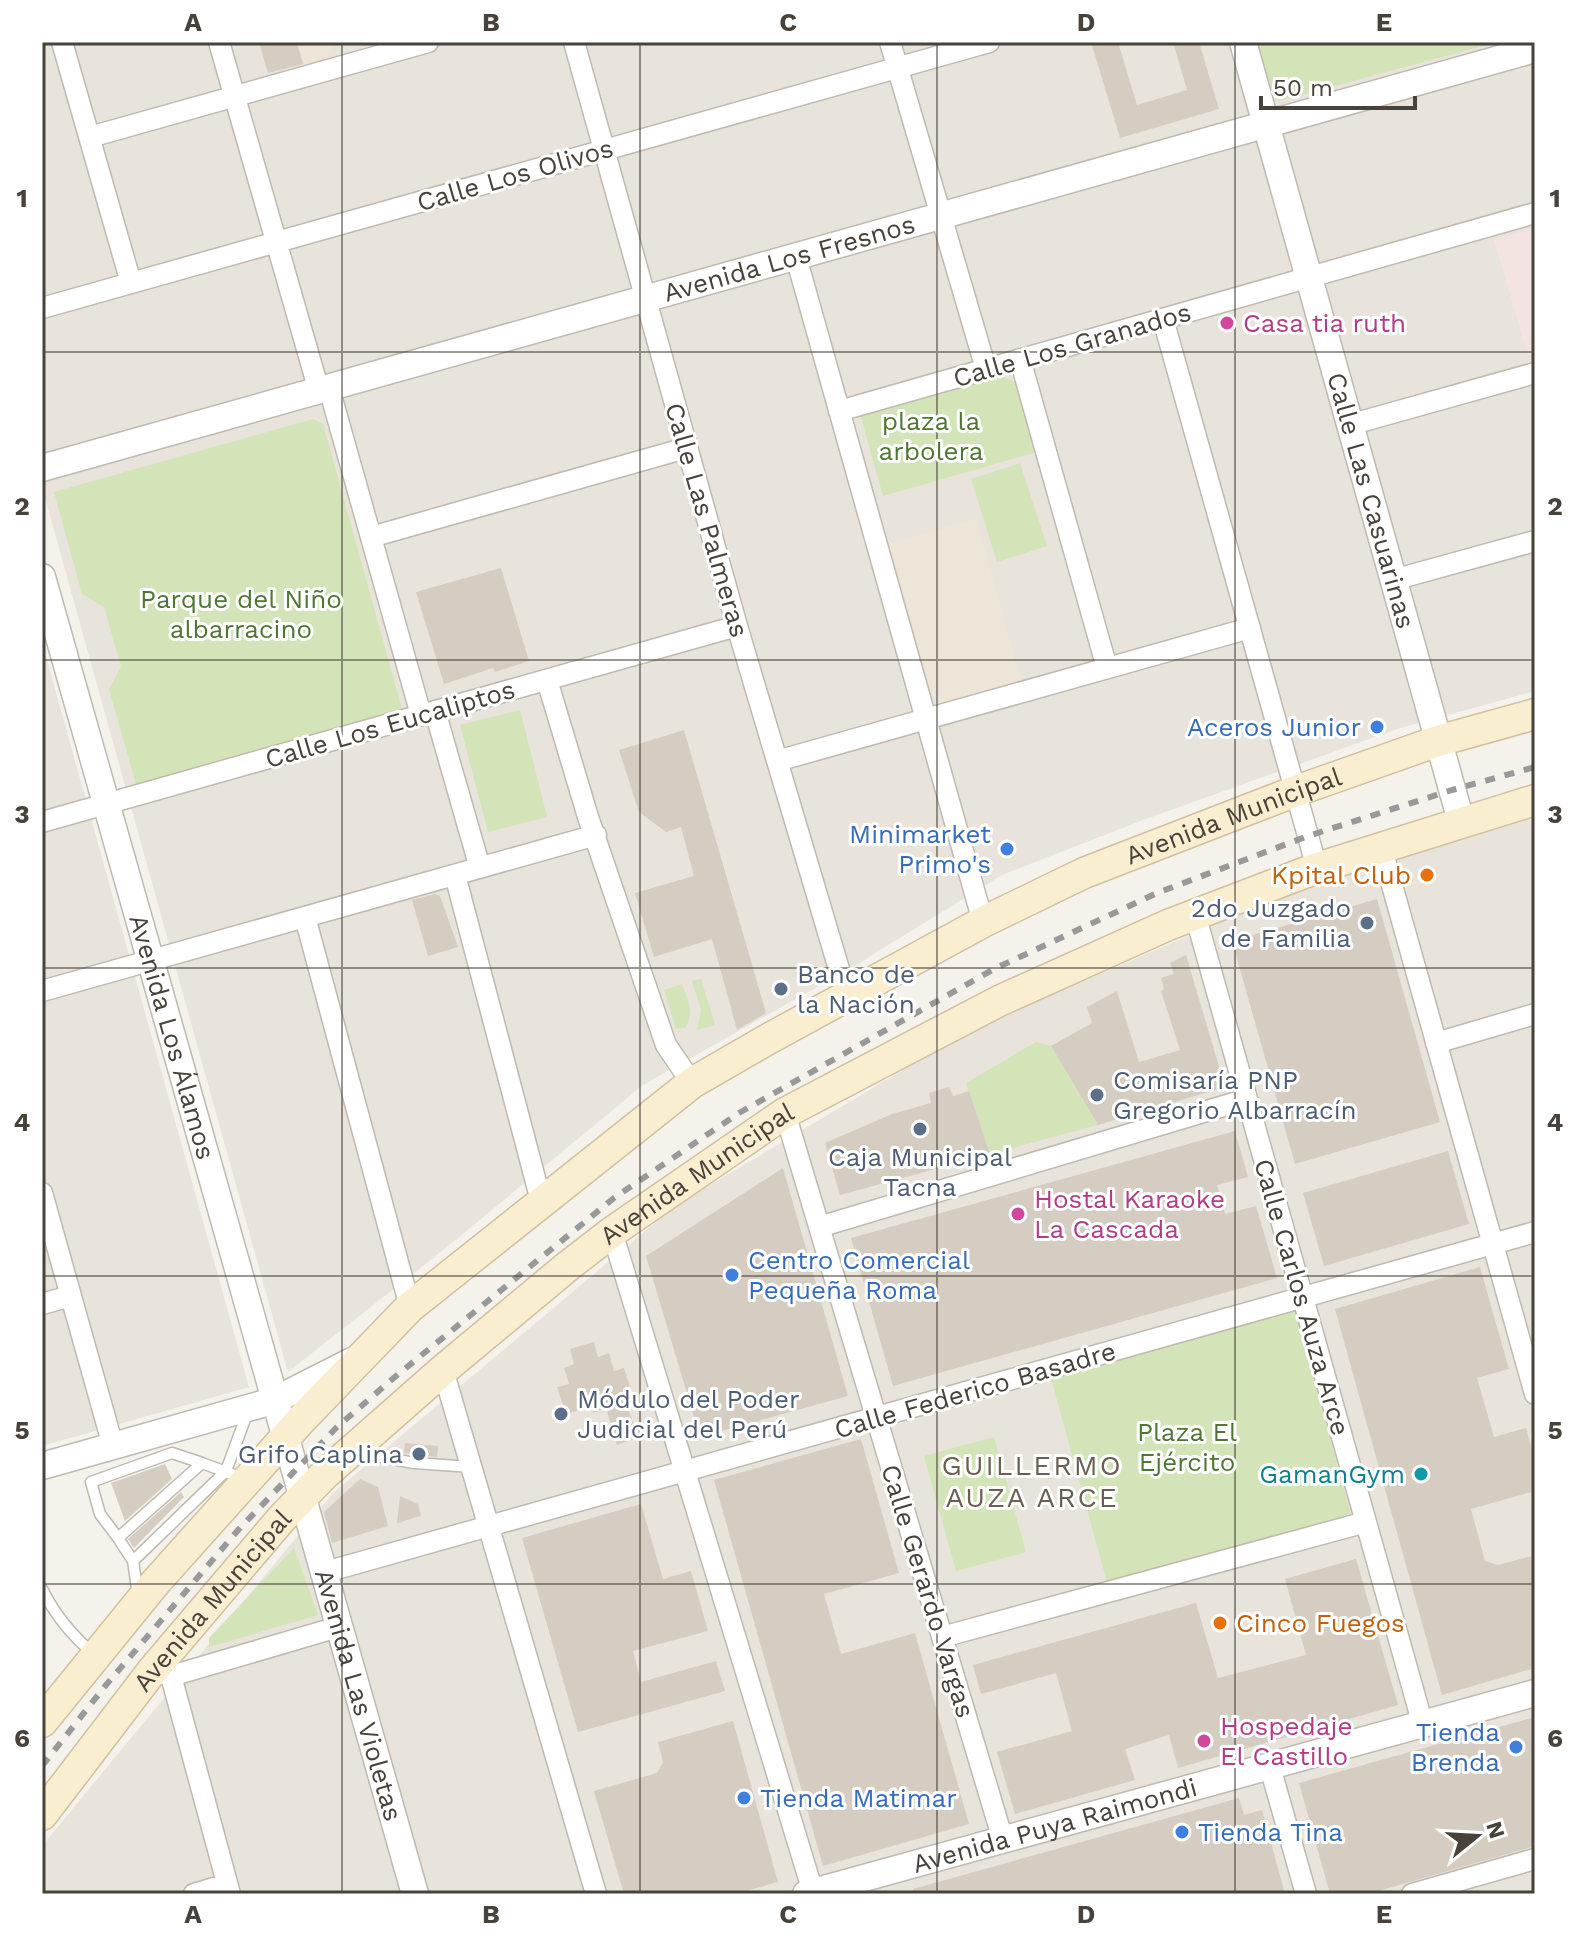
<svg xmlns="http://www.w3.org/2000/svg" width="1577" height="1936" font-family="'Work Sans',sans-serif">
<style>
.residential{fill:#e8e3db}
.education{fill:#ece5d8}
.medical{fill:#f3e3e1}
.green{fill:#d3e4b9}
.building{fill:#d5cdc2}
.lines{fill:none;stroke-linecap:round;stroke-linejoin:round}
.service-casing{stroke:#bfb9af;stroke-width:13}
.minor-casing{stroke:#bfb9af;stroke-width:23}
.tertiary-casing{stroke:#bfb9af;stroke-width:29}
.secondary-casing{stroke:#cfc1a0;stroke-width:33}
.service{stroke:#fff;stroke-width:10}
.minor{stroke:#fff;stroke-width:20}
.tertiary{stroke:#fff;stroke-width:26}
.secondary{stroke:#faeed1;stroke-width:30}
.rail{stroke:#999;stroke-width:6;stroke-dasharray:10 10;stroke-linecap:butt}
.grid{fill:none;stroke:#48423a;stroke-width:2;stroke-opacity:0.55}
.hotel-dot{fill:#d1479c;stroke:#fff;stroke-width:3}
.shop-dot{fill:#3f7fe0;stroke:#fff;stroke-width:3}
.food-dot{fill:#e8710a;stroke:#fff;stroke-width:3}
.service-dot{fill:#5c6f8a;stroke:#fff;stroke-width:3}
.culture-dot{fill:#0f9aa8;stroke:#fff;stroke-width:3}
.labels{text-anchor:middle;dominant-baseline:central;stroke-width:6;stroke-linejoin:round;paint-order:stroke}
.street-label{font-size:26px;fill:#48423a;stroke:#fff}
.hotel-label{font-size:26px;fill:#b23c85;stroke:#fff;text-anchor:start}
.park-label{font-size:26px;fill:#4f7632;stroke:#fff}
.shop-label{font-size:26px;fill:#366cbe;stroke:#fff;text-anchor:end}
.food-label{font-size:26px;fill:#c56008;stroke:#fff;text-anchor:end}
.service-label{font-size:26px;fill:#4e5e75;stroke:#fff;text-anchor:start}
.culture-label{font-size:26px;fill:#0d838f;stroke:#fff;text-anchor:end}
.neighbourhood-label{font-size:28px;letter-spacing:2px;fill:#6a5f52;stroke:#fff}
.neatline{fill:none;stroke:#48423a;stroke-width:3}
.grid-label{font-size:26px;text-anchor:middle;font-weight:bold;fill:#48423a}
</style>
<rect width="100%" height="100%" fill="#f5f2ec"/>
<path class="residential" d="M42,42h1493v649l-135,37 -257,92 -141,55 -146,90 -213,120 -196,162 -159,125 -246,-885z
M42,642l207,745 -207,59z
M1535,814v1080h-1493v-48l291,-353 342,-287 295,-176 388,-167z"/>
<path class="education" d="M297,42h38l-9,14 -22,11z
M976,519l45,162 -86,24 -46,-162z"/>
<path class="medical" d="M1535,228v126l-7,2 -34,-116z"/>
<path class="green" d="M1256,42h242l-219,59 -7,-4z
M996,373l24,12 21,66 -158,45 -24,-86z
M313,419l10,5 79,285 -3,6 -263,69 -27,-95 12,-22 -17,-60 -22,-13 -28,-102z
M1020,463l27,83 -50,16 -26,-83z
M520,710l27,107 -59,15 -28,-107z
M701,979l14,46 -18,5 4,-20 -9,-29z
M682,984c6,16 13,29 3,44l-9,1 -12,-39z
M1036,1042l15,4 47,79 -108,29 -24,-71z
M1294,1305l57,210 -244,67 -58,-211z
M994,1437l32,115 -70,19 -32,-115z
M294,1548l24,67 -109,32v-9z"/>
<path class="building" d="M259,42h38l6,22 -35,9z
M1091,42h27l19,63 50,-15 -14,-48h26l20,67 -99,29z
M501,568l28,93 -34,11 -2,-4 -49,16 -28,-92z
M684,730l82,283 -29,17 -25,-91 -58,18 -19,-64 59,-17 -13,-49 -15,5 -27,-20 -20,-62z
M435,894l5,2 18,51 -30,9 -16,-56z
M1377,899l63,223 -145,42 -63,-223z
M1186,955l39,132 -127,38 -47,-79 41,-23 -5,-16 30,-16 22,71 41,-12 -19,-59 3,-2 -3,-11 13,-4 -4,-11z
M949,1087l4,9 16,-5 21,63 -150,41 -15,-52 67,-29 39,-11 -2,-10z
M1235,1131l13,46 -31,8 8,29 31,-8 21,72 -384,108 -42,-148z
M1448,1151l21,73 -145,42 -21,-73z
M783,1168l65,228 -148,41 -54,-181z
M1480,1267l29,102 -32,9 17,59 32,-9 9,32v31l-64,18 14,52 13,4 37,-10v113l-93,27 -107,-386z
M594,1342l4,15 11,-4 5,18 10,-3 7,22 -8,3 15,45 -21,7 -11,-37 -13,5 -1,-7 -26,8 -9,-27 12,-3 -5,-16 10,-4 -4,-15z
M861,1439l38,134 -75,21 17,60 74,-21 54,191 -146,42 -109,-386z
M405,1443l33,3 -1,11 -33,-4z
M165,1464l7,15 -47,42 -14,-38z
M360,1479l18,8 10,39 -56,17 -8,-31z
M181,1492l3,5 -50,51 -6,-9z
M400,1496l18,8 3,12 -24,7z
M641,1504l22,75 28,-8 17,60 -75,20 8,31 75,-21 9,30 -147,41 -56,-194z
M1356,1559l42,146 -220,63 -9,-33 -44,14 10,31 -120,34 -18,-62 75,-21 -16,-58 -75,21 -8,-29 223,-62 22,75 88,-23 -21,-76z
M1535,1717v129l-167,48h-38l-31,-111z
M733,1721l45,161 -43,12h-111l-30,-103 63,-18 6,-11 -5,-20z
M1239,1798l5,17 18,-5 23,84h-372v-5z"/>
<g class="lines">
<g class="service-casing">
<path id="service" d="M360,1453l54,10 58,4
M118,1538l-18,-24 -9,-32 81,-29 30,10
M133,1561l93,-90 22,-60
M42,1589c13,26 30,47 53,66
M138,1595l-5,-34 -15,-23 84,-75 43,16"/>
</g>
<g class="minor-casing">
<path id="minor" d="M62,42l69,241
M219,42l100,349
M574,42l163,584 110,370
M890,42l96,327
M90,137l338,-95
M796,257l187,665
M42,308l947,-266
M1163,319l154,549
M1020,359l87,309
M329,388l92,327
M839,411l696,-198
M1349,425l186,-52
M371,537l315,-89
M1393,580l142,-39
M547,680l41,137 78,228 26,38
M435,711l45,157
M777,761l473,-133
M42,822l695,-196
M1381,846l154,548
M455,875l86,326
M1195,914l228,811
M305,917l105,390
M42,991l554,-156
M1436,1043l99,-29
M785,1113l218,727
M42,1193l71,253
M819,1227l428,-128
M612,1232l201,660
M42,1304l29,-8
M443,1370l153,524
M322,1573l1213,-341
M942,1637l424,-115
M161,1673l10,3 167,-49
M171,1676l59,218
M1270,1767l36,127
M194,1894l33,-10
M1412,1894l123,-35"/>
</g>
<g class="tertiary-casing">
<g id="tertiary">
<path id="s1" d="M1243,42l218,779"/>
<path id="s2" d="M42,468l1493,-419"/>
<path id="s3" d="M42,577l373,1317"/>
<path d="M42,1466l231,-65 79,-40"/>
<path id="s4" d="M806,1894l729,-201"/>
</g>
</g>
<g class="secondary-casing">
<g id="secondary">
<path id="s5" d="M42,1722l113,-139 146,-163 109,-113 282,-224 78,-45 213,-116 101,-49 212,-82 142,-50 97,-27"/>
<path id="s6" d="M42,1815l110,-144 130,-153 43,-44 118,-104 125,-104 44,-34 173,-119 214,-112 169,-76 149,-57 218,-68"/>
</g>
</g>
<use href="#service" class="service"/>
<use href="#minor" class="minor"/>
<use href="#tertiary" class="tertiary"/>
<use href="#secondary" class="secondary"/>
<path class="rail" d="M42,1766l64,-81 133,-156 97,-101 60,-52 218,-178 125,-85 255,-144 163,-76 151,-57 144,-46 83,-23"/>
</g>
<path class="grid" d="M342,42v1852M640,42v1852M937,42v1852M1235,42v1852M42,352h1493M42,660h1493M42,968h1493M42,1276h1493M42,1584h1493"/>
<g class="hotel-dot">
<circle cx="1227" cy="323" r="8"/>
<circle cx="1018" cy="1214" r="8"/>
<circle cx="1204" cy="1741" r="8"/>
</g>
<g class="shop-dot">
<circle cx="1377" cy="727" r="8"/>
<circle cx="1007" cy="849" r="8"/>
<circle cx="732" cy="1275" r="8"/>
<circle cx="1516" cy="1747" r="8"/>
<circle cx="744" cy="1798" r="8"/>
<circle cx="1182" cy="1832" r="8"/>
</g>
<g class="food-dot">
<circle cx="1427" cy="875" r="8"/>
<circle cx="1220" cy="1623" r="8"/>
</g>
<g class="service-dot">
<circle cx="1367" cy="923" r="8"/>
<circle cx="781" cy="989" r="8"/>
<circle cx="1097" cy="1095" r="8"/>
<circle cx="920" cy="1129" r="8"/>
<circle cx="561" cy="1414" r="8"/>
<circle cx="419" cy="1454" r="8"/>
</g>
<circle class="culture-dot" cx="1421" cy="1474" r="8"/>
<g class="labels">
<g class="street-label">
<text transform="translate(515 175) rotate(-16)">Calle Los Olivos</text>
<text stroke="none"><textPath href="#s2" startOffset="776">Avenida Los Fresnos</textPath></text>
<text transform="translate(1072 345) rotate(-16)">Calle Los Granados</text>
<text stroke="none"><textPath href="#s1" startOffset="476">Calle Las Casuarinas</textPath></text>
<text transform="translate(707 520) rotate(74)">Calle Las Palmeras</text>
<text transform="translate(390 724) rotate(-16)">Calle Los Eucaliptos</text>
<text stroke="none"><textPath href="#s5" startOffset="1520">Avenida Municipal</textPath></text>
<text stroke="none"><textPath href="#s3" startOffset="478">Avenida Los Álamos</textPath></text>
<text stroke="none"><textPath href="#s6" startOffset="922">Avenida Municipal</textPath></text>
<text transform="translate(1302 1297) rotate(74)">Calle Carlos Auza Arce</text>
<text transform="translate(975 1390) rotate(-16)">Calle Federico Basadre</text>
<text transform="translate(928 1591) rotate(73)">Calle Gerardo Vargas</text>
<text stroke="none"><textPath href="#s6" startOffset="274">Avenida Municipal</textPath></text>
<text stroke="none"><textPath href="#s3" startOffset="1162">Avenida Las Violetas</textPath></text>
<text stroke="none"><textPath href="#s4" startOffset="258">Avenida Puya Raimondi</textPath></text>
</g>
<g class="hotel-label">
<text x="1243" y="323">Casa tia ruth</text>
<text x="1034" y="1199">Hostal Karaoke<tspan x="1034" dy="30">La Cascada</tspan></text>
<text x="1220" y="1726">Hospedaje<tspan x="1220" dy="30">El Castillo</tspan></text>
</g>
<g class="park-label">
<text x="931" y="421">plaza la<tspan x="931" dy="30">arbolera</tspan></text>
<text x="241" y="599">Parque del Niño<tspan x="241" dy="30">albarracino</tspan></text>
<text x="1187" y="1432">Plaza El<tspan x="1187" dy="30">Ejército</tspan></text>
</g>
<g class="shop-label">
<text x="1361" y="727">Aceros Junior</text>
<text x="991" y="834">Minimarket<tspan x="991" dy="30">Primo's</tspan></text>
<text x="748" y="1260" text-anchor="start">Centro Comercial<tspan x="748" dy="30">Pequeña Roma</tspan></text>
<text x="1500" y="1732">Tienda<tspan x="1500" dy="30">Brenda</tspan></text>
<text x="760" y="1798" text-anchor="start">Tienda Matimar</text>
<text x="1198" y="1832" text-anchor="start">Tienda Tina</text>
</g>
<g class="food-label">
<text x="1411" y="875">Kpital Club</text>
<text x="1236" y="1623" text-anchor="start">Cinco Fuegos</text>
</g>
<g class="service-label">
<text x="1351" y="908" text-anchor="end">2do Juzgado<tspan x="1351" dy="30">de Familia</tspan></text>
<text x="797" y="974">Banco de<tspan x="797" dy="30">la Nación</tspan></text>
<text x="1113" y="1080">Comisaría PNP<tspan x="1113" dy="30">Gregorio Albarracín</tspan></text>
<text x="920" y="1157" text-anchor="middle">Caja Municipal<tspan x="920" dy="30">Tacna</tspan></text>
<text x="577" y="1399">Módulo del Poder<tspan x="577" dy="30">Judicial del Perú</tspan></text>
<text x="403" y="1454" text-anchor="end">Grifo Caplina</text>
</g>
<g class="culture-label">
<text x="1405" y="1474">GamanGym</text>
</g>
<g class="neighbourhood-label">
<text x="1032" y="1465">GUILLERMO<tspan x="1032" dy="32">AUZA ARCE</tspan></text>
</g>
</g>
<rect width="1577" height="1936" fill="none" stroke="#ffffff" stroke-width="88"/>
<g transform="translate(1477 1836) rotate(72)" stroke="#ffffff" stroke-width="6" paint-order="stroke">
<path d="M0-6L14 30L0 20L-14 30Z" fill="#48423a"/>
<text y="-12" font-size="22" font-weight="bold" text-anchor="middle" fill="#48423a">N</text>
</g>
<path d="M1261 96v12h154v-12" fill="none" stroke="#48423a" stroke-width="4"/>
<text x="1273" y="96" font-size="24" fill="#48423a" stroke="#ffffff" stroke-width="6" paint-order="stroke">50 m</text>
<rect x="44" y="44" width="1489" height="1848" class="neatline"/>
<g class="grid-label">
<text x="193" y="31">A</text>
<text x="491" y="31">B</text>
<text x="788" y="31">C</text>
<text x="1086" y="31">D</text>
<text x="1384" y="31">E</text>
<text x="22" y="207">1</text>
<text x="1555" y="207">1</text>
<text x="22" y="515">2</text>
<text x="1555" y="515">2</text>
<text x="22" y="823">3</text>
<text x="1555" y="823">3</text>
<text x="22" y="1131">4</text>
<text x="1555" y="1131">4</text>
<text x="22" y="1439">5</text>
<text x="1555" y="1439">5</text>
<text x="22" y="1747">6</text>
<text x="1555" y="1747">6</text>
<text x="193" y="1923">A</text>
<text x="491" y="1923">B</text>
<text x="788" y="1923">C</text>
<text x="1086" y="1923">D</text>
<text x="1384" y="1923">E</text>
</g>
</svg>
